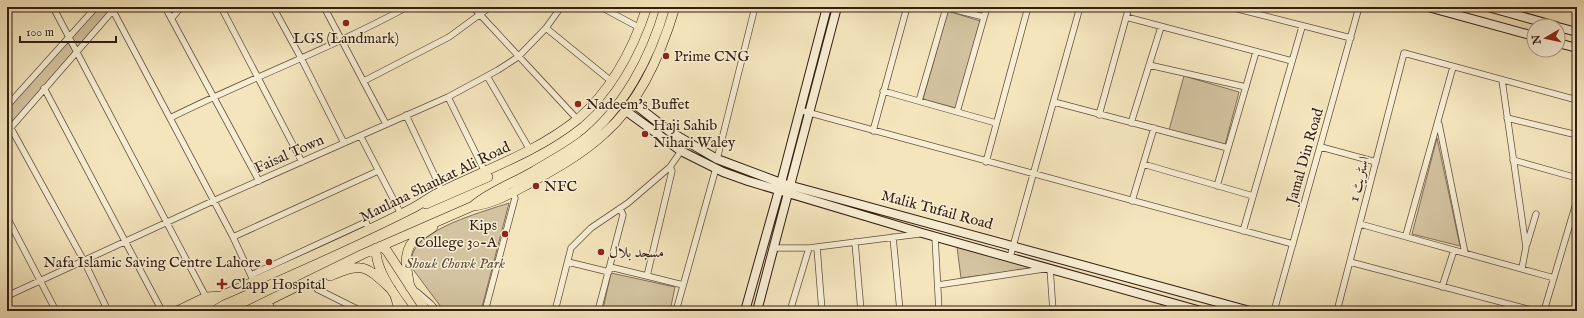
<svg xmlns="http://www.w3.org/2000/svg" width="1584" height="318" font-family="'IM FELL English',Amiri,serif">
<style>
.green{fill:#d3c3a0;stroke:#83705a}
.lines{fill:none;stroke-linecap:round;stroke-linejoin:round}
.street-casing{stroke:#63503e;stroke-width:7}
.secondary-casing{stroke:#331e13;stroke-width:10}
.primary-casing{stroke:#331e13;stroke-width:10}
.street{stroke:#f8eed4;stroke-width:5.5}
.secondary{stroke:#f8eed4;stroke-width:8}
.primary{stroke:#f4e5bd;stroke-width:9}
.poi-dot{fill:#8f2418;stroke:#f8eed4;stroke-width:1.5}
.labels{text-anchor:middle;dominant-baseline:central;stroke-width:3;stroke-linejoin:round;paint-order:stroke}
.poi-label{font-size:15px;fill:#331e13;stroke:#f8eed4;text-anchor:start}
.street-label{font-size:15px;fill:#331e13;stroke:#f8eed4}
.park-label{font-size:15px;font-style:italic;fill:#63503d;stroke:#f8eed4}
</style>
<rect width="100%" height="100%" fill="#f4e5bd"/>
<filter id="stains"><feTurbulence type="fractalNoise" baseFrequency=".005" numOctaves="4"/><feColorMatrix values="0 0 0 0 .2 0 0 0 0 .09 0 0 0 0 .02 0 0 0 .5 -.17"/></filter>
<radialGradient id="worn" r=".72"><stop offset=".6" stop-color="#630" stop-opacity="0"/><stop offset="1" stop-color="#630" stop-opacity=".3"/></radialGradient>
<path class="green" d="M98,7h18l-109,122v-19z
M948,11l32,10 -24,87 -33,-9z
M1184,76l55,16 -14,53 -56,-15z
M1437,138l23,108 -48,-12z
M509,203l-28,108h-37l-32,-43c-2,-7 0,-17 6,-23 19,-21 64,-33 91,-42z
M957,247l80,21 -76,10z
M611,273l64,14 -5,24h-60l-7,-2z"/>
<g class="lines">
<g class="street-casing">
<path id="street" d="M53,7l153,290
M111,7l122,230 21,45
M165,7l94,174
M221,7l81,155
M273,7l28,51 43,85
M324,7l62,117
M473,7l104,112
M601,7l39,21
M944,7l40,10
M1230,7l121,31
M1126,17l166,44
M172,18l9,-11
M546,28l65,53
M1149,65l97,22
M487,76l43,74
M1502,80l24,167 -4,21
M364,81l85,-44 41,-30
M44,88l118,223
M883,91l113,32
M448,97l37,75
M919,101l27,-93
M1054,102l174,46
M7,106l89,-99
M799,110l494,134
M957,112l30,-105
M406,115l36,76
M1099,115l30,-108
M170,118c78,-39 160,-69 237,-111
M1507,118l70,17
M7,121l77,140 24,50
M1131,123l30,-96
M1439,124l26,129
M873,131l34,-124
M7,132l109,-125
M361,137l40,77
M1321,147l55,15
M717,159l38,-152
M1513,160l64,18
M986,162l42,-155
M1143,164l110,32
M1217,186l39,-134
M1132,201l22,-73
M7,217l49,94
M1360,224l194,54
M1243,231l59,-204
M1406,235l47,-168
M233,237l145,-66
M893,237l7,74
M935,237l4,74
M855,242l6,69
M1527,244l9,-30
M817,247l5,64
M774,248h35l110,-14
M1010,257l70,-250
M568,262l41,10
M1350,262l185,49
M610,267l37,9 25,-105 -2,-4
M251,275l115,-53 3,8
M647,276l36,9
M313,280l4,9 44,22
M938,285l112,-17 3,43
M1442,287l12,-37
M417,292l14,12 6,7
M7,296l206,-95 235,-104 50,-27 20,-13 28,-29 15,-21
M394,298l4,13
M268,301l5,10
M1169,303l1,8
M485,311l30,-113 -3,-6
M555,311l16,-63 20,-20 37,-25 42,-36 11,-16
M598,311l25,-96 -3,-7
M676,311l40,-143
M790,311l19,-63
M1274,311l85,-304
M1337,311l67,-258 173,47
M1544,311l33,-111"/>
</g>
<g class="secondary-casing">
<path id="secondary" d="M1428,7l106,29
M1488,7l68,19
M1558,27l19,5
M1558,43l19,5
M632,102l37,29 48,28 64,24 469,128
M626,111l55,40 42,21 25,9 174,52 279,78
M745,311l36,-128 46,-176
M757,311l80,-304"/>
</g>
<g class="primary-casing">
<path id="primary" d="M426,204l62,-27
M473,206c17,-15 41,-23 61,-35 15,-9 32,-18 47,-29 42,-32 70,-85 84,-135
M381,246l6,5 39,60
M376,248c-1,22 18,46 30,63
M330,276c33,-14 35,-11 61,13
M410,287c-3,-16 -9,-38 7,-49 5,-4 11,-7 16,-11
M177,311l29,-14 15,-1c64,-28 129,-56 192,-88 8,-4 15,-10 23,-14 48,-24 100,-41 142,-75 34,-29 55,-70 69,-112
M195,311l24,-14
M247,311l116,-57 110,-48c21,-2 40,-14 59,-24 25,-14 52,-29 73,-49 35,-31 57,-82 70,-126"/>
</g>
<use href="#street" class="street"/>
<use href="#secondary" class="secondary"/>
<use href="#primary" class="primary"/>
</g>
<g class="poi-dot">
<circle cx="346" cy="23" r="4"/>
<circle cx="666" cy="56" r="4"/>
<circle cx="578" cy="104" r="4"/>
<circle cx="645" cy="134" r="4"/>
<circle cx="536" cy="186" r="4"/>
<circle cx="505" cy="234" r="4"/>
<circle cx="601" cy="252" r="4"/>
<circle cx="269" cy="262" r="4"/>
<path d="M220 278h4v4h4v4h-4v4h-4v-4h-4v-4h4z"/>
</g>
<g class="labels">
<g class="poi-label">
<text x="346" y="38" text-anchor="middle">LGS (Landmark)</text>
<text x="674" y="56">Prime CNG</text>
<text x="586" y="104">Nadeem's Buffet</text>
<text x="653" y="125">Haji Sahib<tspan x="653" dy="17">Nihari Waley</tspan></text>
<text x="544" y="186">NFC</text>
<text x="497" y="225" text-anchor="end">Kips<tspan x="497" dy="17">College 30-A</tspan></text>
<text x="609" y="252">مسجد بلال</text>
<text x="261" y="262" text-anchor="end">Nafa Islamic Saving Centre Lahore</text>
<text x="231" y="284">Clapp Hospital</text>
</g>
<g class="street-label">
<text transform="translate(289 154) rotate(-24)">Faisal Town</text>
<text transform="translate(1305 156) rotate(-74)">Jamal Din Road</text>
<text transform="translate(1359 179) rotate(-76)">اسٹریٹ 1</text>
<text transform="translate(435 182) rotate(-26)">Maulana Shaukat Ali Road</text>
<text transform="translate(937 210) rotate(15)">Malik Tufail Road</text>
</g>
<g class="park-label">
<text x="455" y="263">Shouk Chowk Park</text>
</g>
</g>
<rect width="1584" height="318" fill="none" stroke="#f4e5bd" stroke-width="24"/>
<rect x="8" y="8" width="1568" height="302" fill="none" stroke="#331e13" stroke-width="2"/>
<rect x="12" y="12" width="1560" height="294" fill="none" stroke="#331e13"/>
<g transform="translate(1546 38) rotate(261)"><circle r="19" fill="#f8eed4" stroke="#a99b87"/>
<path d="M0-3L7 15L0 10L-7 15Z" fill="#8f2418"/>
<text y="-6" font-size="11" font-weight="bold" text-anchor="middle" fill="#331e13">N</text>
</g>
<path d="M20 36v6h96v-6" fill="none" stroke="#331e13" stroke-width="2"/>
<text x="26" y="36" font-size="12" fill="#331e13" stroke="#f8eed4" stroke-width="3" paint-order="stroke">100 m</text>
<rect width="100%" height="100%" filter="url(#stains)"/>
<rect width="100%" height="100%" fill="url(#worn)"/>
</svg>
